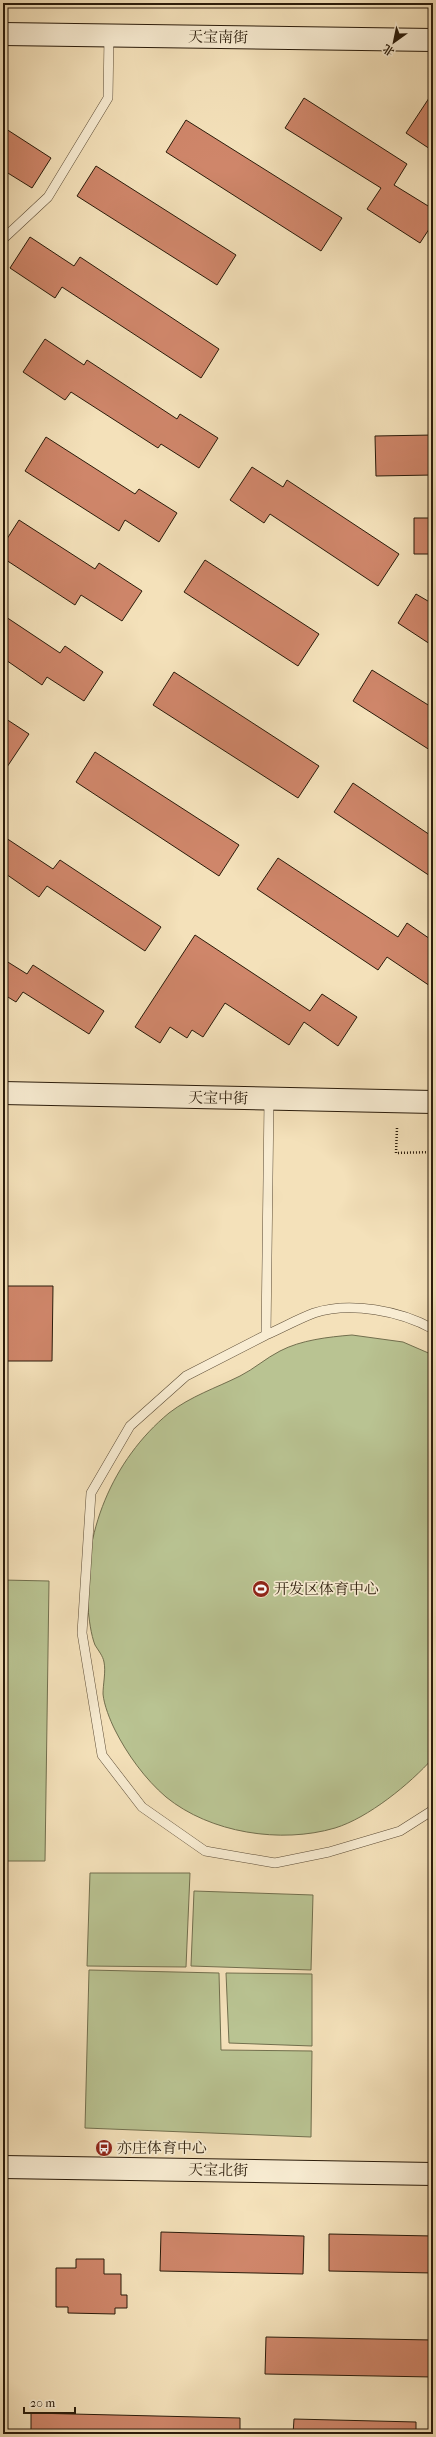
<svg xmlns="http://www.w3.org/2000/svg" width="436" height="2437" font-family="'IM FELL French Canon','Noto Serif SC',serif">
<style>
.green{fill:#b9c392;stroke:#726f4e}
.building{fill:#cf866a;stroke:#2a1b0a}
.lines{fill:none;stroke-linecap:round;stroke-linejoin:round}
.lane-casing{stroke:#5c4c36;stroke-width:10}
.secondary-casing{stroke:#2a1b0a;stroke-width:24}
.path{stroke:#2a1b0a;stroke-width:2.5;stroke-dasharray:1 2;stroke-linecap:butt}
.lane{stroke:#f8ecd2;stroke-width:9}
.secondary{stroke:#f8ecd2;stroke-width:22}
.labels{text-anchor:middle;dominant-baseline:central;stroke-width:3.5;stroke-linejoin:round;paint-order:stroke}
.street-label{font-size:15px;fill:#2a1b0a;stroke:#f8ecd2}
.poi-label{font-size:15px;fill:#2a1b0a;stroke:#f8ecd2;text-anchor:start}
</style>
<rect width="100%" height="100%" fill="#f4e1ba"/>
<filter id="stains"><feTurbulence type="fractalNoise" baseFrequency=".005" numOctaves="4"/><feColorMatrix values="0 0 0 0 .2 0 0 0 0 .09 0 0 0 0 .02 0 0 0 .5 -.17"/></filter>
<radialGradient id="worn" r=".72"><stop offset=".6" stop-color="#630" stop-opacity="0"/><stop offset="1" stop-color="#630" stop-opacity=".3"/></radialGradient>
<path class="green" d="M352,1335l51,7 30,13v403c-23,26 -65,60 -98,70 -54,16 -125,5 -169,-31 -21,-18 -39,-43 -51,-67 -5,-10 -11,-25 -12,-36 0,-10 3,-22 1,-32 -1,-6 -6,-12 -9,-17 -4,-10 -6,-26 -7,-37 -6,-74 24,-148 81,-195 22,-17 47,-25 71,-37 14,-7 26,-18 40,-25 21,-11 48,-14 72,-16z
M3,1580l46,1 -4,280h-42z
M90,1873h100l-4,94 -99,-1z
M194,1891l119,4 -2,75 -120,-4z
M89,1970l130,3 2,77 91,1 -1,86 -226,-9z
M226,1973l86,1v72l-83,-3z"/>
<path class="building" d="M433,92v59l-27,-18z
M304,98l103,66 -13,21 39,24v14l-13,20 -53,-34 14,-21 -96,-60z
M186,120l156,98 -21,33 -155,-99z
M3,127l48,31 -19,30 -29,-18z
M96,166l140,89 -19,30 -140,-89z
M30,237l44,29 6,-9 139,92 -18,29 -139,-91 -7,11 -45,-30z
M45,339l39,26 3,-5 90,59 3,-5 38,24 -19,30 -38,-24 -3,4 -87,-56 -6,8 -42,-28z
M433,435v40l-57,1 -1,-40z
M46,437l89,57 4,-5 38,24 -18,29 -34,-22 -6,11 -94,-60z
M252,467l31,20 4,-7 112,74 -21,32 -108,-72 -6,9 -34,-23z
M414,518h19v36h-19z
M19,520l76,49 4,-6 43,28 -20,30 -41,-26 -6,10 -72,-47v-13z
M205,560l114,74 -21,32 -114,-74z
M416,594l17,10v42l-35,-23z
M3,615l57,38 5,-7 38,26 -19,29 -37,-24 -5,8 -39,-27z
M372,670l61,38v44l-80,-51z
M174,672l145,94 -21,32 -145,-93z
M3,717l26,17 -26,39z
M95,752l144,93 -20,31 -143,-94z
M353,783l80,54v41l-99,-66z
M3,836l50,33 7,-9 101,67 -16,24 -98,-65 -8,11 -36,-25z
M278,858l120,79 9,-14 26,18v47l-46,-31 -9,13 -121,-81z
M195,935l115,76 12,-17 35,23 -19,29 -34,-24 -15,23 -64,-42 -22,34 -11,-7 -5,8 -17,-11 -10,16 -25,-16z
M3,959l24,15 6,-9 71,46 -15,23 -66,-42 -7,10 -13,-8z
M3,1286h50l-1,75h-49z
M161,2232l143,4 -1,38 -143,-3z
M329,2234l104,2v37l-104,-2z
M76,2259h28v15h17v21h6v13h-12v6l-47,-1v-6h-12v-39h20z
M266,2337l167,3v37l-168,-3z
M31,2413l209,5v16h-209z
M294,2419l122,3v12h-123z"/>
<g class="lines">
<g class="lane-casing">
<path id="lane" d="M3,239l45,-42 60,-99 1,-63
M269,1099l-3,236 -80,41 -56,50 -39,67 -9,140 20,122 40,52 63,44 70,12 54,-11 71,-21 33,-21
M266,1335c16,-7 32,-16 48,-22 36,-12 87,-2 119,16"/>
</g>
<g class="secondary-casing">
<path id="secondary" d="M3,34l430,6
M3,1093l430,9
M3,2167l430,7"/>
</g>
<path class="path" d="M397,1128l-1,25 37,-1"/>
<use href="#lane" class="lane"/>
<use href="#secondary" class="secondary"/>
</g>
<defs>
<g id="stadium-disc" transform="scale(0.9)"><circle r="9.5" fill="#8f2418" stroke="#f8ecd2"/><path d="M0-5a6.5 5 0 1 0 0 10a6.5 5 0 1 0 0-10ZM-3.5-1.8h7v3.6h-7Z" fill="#fff"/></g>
<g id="bus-disc" transform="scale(0.9)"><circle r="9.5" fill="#8f2418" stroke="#f8ecd2"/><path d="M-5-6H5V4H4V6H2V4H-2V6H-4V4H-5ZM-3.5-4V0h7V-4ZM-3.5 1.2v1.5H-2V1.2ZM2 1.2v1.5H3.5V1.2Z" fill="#fff"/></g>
</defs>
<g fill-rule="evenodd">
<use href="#stadium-disc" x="261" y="1589"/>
<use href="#bus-disc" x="104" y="2148"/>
</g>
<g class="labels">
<g class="street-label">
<text transform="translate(218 37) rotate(1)">天宝南街</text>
<text transform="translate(218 1098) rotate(1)">天宝中街</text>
<text transform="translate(218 2170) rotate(1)">天宝北街</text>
</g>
<g class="poi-label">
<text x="274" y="1589">开发区体育中心</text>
<text x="117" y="2148">亦庄体育中心</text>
</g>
</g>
<rect width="436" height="2437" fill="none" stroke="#f4e1ba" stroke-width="16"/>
<rect x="4" y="4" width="428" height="2429" fill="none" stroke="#2a1b0a" stroke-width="2"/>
<rect x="8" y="8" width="420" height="2421" fill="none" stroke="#2a1b0a"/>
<g transform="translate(394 42) rotate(213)" stroke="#f8ecd2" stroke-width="3" paint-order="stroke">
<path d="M0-3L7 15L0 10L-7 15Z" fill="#2a1b0a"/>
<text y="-6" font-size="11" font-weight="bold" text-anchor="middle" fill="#2a1b0a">北</text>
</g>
<path d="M24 2407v6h51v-6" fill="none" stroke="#2a1b0a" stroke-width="2"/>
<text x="30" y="2407" font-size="12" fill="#2a1b0a" stroke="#f8ecd2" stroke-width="3" paint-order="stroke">20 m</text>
<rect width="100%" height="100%" filter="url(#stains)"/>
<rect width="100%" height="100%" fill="url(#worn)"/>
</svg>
